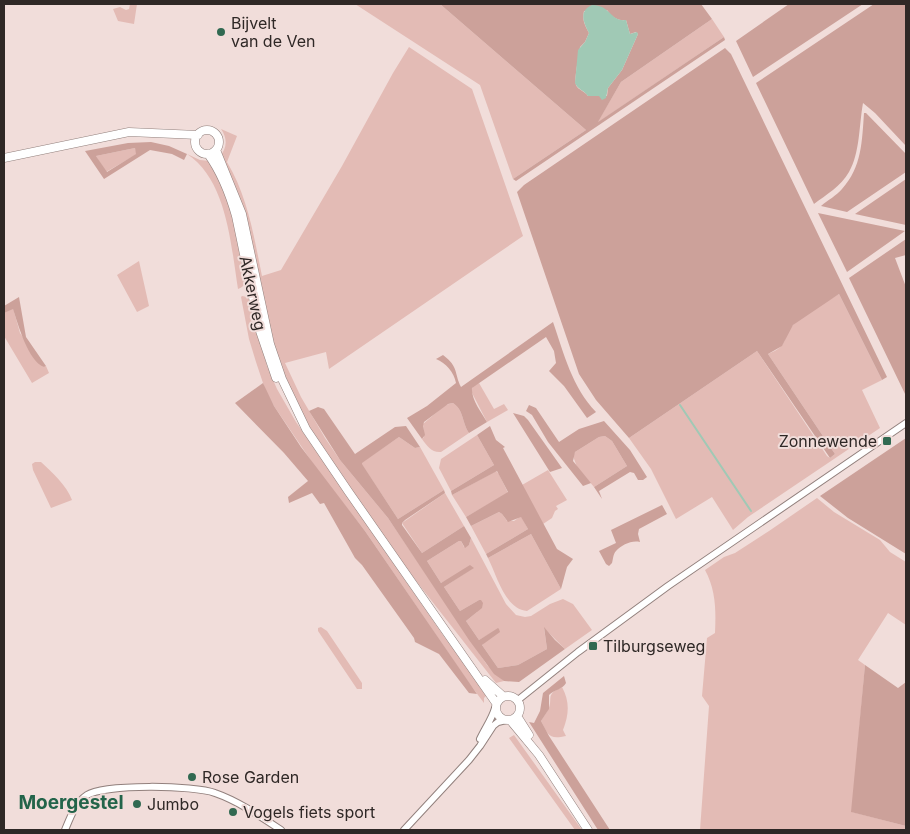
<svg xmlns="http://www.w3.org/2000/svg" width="910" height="834" font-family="Inter,sans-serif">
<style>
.green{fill:#e3bbb5}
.forest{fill:#cca19a;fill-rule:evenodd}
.water{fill:#a0c9b5}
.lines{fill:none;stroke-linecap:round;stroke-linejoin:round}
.stream{stroke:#a0c9b5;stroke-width:2}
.minor-casing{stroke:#92807d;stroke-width:8}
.major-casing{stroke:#92807d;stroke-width:9}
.minor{stroke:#fff;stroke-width:6}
.major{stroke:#fff;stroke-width:8}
.poi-dot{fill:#316951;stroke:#f1ddda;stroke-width:2}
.labels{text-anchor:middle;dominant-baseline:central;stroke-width:4;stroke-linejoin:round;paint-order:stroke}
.poi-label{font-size:16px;fill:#2f2826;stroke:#f1ddda;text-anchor:start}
.street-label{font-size:16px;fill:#2f2826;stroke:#f1ddda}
.quarter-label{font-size:19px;font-weight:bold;fill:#23644a;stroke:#f1ddda}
</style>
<rect width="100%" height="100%" fill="#f1ddda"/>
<path class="green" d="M130,4h7l-3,20 -16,-3 -5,-12 7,-2 6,3 3,-1z
M355,4h85l146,126 -73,49 -33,-94z
M712,19l12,18 -127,86 24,-41z
M409,47l63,42 51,147 -194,133 -3,-17 -41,11 16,34 24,41 15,22 48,58 99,147 17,16 -8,2 -94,-120 -77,-110 -18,-29 -27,-52 -61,-215c8,-8 9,-18 2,-28l16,7 -10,26c21,35 27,75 35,114l19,-6 61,-104 51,-93z
M135,148l2,6 -31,18 -10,-16z
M187,154l13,6 10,1 20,40 16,79c-1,5 -3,7 -8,9 -7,-44 -11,-109 -51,-135z
M139,261l10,45 -12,6 -20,-37z
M839,294l43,86 -20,10 18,38 -132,89 -15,13 -21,-33 -36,22 -25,-50 -22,-31 128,-87 70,105 3,2 5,-4 -67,-100c23,-9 13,-17 25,-29 10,-10 33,-23 46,-31z
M242,296l5,1 3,4 17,65 10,23 19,33 149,216 43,56 -4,4v5l-15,-20 -104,-152 -47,-60 -44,-65 -9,-17 -9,-27 -7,-23 -8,-42z
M13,308l7,25 24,34 2,-1 3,7 -17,10 -28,-47v-23z
M479,383l15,26 10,-5 4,6 -21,12 -16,-31 2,-5z
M453,403c11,7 9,20 16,30l-28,19c-9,1 -14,-6 -19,-13l2,-2 -1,-13 22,-19z
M477,435l17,30 -43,26 -12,-23 2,-9z
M605,436l7,5 15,25 -33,21 -17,-20 -4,-11 2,-4 24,-15z
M399,437l16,11 5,-1 24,43 -46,29 -37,-56z
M35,462h6c11,10 26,24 31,38l-21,8 -18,-38 -1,-6z
M548,470l19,30 -11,6 2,3 -3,2 -3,7 -9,6 -21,-39z
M496,471l3,3 9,19 -42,24 -14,-22z
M445,493l19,33 -42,27 -20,-30z
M817,498l17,14 46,28 10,12 16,10v63l-18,-12 -30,47 7,5 -13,147 54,14v4h-206l9,-124 -7,-10 5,-58 8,-5c1,-22 1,-43 -10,-63l19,-13 11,-4 34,-22z
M499,512l3,2 5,7h7l7,-5 7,13 -42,25 -15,-28z
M531,534l30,55 -34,22c-22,-2 -30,-35 -39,-53z
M471,538l35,66 10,11 9,2 6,-1 19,-12 13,-5 10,5 19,26 -27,19 -21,-21 3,21 -29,16 -20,3 -16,-23 16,-16 -19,11 -13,-19 11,-9 2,-12 -19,11 -16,-24 29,-19 -32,15 -14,-22 32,-20h2l3,6 5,-2z
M321,627l6,4 35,52v6h-5l-2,-3 -37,-55v-3z
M562,687c8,15 7,27 1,43l3,6c-17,4 -18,-1 -25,-15 2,-4 5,-7 7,-11 6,-12 -4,-15 14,-23z
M514,735l68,95h-7l-66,-92z"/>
<path class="forest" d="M440,4h261l11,15 -91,63 -23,40 126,-85 1,3 -209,141 -3,-2 73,-49zM607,10c5,7 10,11 19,10l4,14 6,-2 2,2 -16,36 -14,18 -1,8h-19c-3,-5 -10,-6 -12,-11 -2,-7 3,-30 4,-38l5,-5 4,-9c-4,-8 -7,-12 -5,-22z
M789,4h74l-110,73 -17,-36z
M874,4h32v142l-31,-33 -12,-10c-4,22 -3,50 -14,69 -8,14 -23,23 -35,32l-58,-121z
M725,48l6,6 156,323 -5,3 -43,-86 -46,31 -11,21 -14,8 67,100 -5,4 -73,-107 -128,87 -33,-38 -17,-26 -62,-182 7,-7z
M864,113h2l40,41v18l-59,40 -26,-6c7,-6 15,-10 21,-17 20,-22 20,-48 22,-76z
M151,142l18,4 18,8 -3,6 -12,-6 -22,-4 -46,29 -19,-28 43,-8zM135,148l1,6 -29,18 -11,-16z
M906,179v46l-51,-11z
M818,213l87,18 -58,41z
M906,239v16l-11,3 11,29v109l-57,-118z
M19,297l7,40 20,29 -2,1c-16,-6 -26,-43 -31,-58l-9,4v-7z
M553,322c11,32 19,65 43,90l-9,6 -23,-32 -15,-15 7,-8 -2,-12 -8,-14 -74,51c-1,11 9,24 15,34l-18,11c-7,-10 -5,-23 -16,-30l-5,1 -24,18 -1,4 2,9 -3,4 -15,-21 20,-12 29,-23c-2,-11 -10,-20 -20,-24l7,-4c16,12 11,18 18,32z
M263,383l11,23 27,41 64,84 112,163 -8,-1 -30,-39 -24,-12 -1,-4 -52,-73 -7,-7 -31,-55 -4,1 -8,-11 -23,10 -1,-6 20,-16 -24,-28 -49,-50z
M529,405l7,3 23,34 20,-13 25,-8 26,29 17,27 -4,3h-5l-4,-7 -4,-1 -31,19 3,8 -8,-12 33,-21 -15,-25 -7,-5 -6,1 -24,15 -2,9 18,22 -8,3 -35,-44 -16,-27 -6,-4z
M318,407l6,2 31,45 40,-27 11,-1 14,21 -5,1 -16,-11 -37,26v1l36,55 46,-29 1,3 -40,27 -3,3v2l20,28 42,-27 7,12 -2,7 -4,3 -4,-7h-2l-32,20 14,22 29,-18 4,3 -30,19 16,24 19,-11h2l2,3 -1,5 -16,13 13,19 19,-12 1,1 1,3 -18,13 16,23 20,-3 29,-16 -3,-22 11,13 10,9 -46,33 -15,-1 -10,-7 -25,-34 -81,-122 -48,-58 -31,-49z
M513,413l11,3 4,4 34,48 -12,4z
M490,426l6,14 9,7 -2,1 54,101 16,10 -6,8 -6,22 -30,-55 -43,24 -2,-4 42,-25 -7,-12 -13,5 -6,-8 -3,-2 -28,14 -5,-9 42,-25 -11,-21 -45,24 -1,-4 43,-26 -17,-30z
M906,438v116l-58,-36 -28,-22z
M662,505l5,9 -28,15 -1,5 2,8c-9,-2 -18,3 -24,9 -3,3 -3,9 -4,12l-3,3 -3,-2 -7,-13 17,-8 -5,-13z
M865,665l33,23 8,-6v144l-55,-14z
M564,676l2,7c-3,6 -12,7 -17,12v14l-8,12 8,15 61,94h-12l-69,-108 5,1 6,-12 3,-18z"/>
<path class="water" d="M592,5c19,0 18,17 34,15l4,14 7,-2 1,2 -16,36 -14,18 -2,10 -4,2 -3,-4h-11c-4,-6 -10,-6 -13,-13l3,-33 7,-8 4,-9c-5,-10 -11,-22 3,-28z"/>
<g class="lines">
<path class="stream" d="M680,405l71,106"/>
<g class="minor-casing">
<path id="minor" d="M518,700l60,-48 90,-66 238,-163
M480,739c5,-11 12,-20 15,-31
M65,830c5,-12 10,-27 22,-35 16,-11 108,-10 128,-2 23,8 45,23 66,37
M404,830l65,-70 11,-14 13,-20 5,-4 8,-2"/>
</g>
<g class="major-casing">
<path id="major" d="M195 142a12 12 0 1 1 24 0a12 12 0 1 1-24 0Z
M216,150l26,64 28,130 12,35 24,50 42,62 148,212
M208,154c13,18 22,41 28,62l24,115 16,47
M4,158l125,-26 69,3
M485,680l18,16
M496 708a12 12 0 1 1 24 0a12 12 0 1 1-24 0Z
M517,716l12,19
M510,720l29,35 49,75"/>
</g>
<use href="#minor" class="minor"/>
<use href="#major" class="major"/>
</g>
<g class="poi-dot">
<circle cx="221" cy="32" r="5"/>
<rect x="882" y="436" width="10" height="10" rx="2.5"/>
<rect x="588" y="641" width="10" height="10" rx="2.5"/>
<circle cx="192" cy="777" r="5"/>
<circle cx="137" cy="804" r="5"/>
<circle cx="233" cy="812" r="5"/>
</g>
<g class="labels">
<g class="poi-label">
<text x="231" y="23">Bijvelt<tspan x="231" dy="18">van de Ven</tspan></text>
<text x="877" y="441" text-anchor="end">Zonnewende</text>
<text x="603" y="646">Tilburgseweg</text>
<text x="202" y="777">Rose Garden</text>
<text x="147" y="804">Jumbo</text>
<text x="243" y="812">Vogels fiets sport</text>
</g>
<g class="street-label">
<text transform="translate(253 293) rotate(78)">Akkerweg</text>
</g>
<g class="quarter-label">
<text x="71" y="802">Moergestel</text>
</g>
</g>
<rect width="910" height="834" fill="none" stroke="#2f2826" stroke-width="10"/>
</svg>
